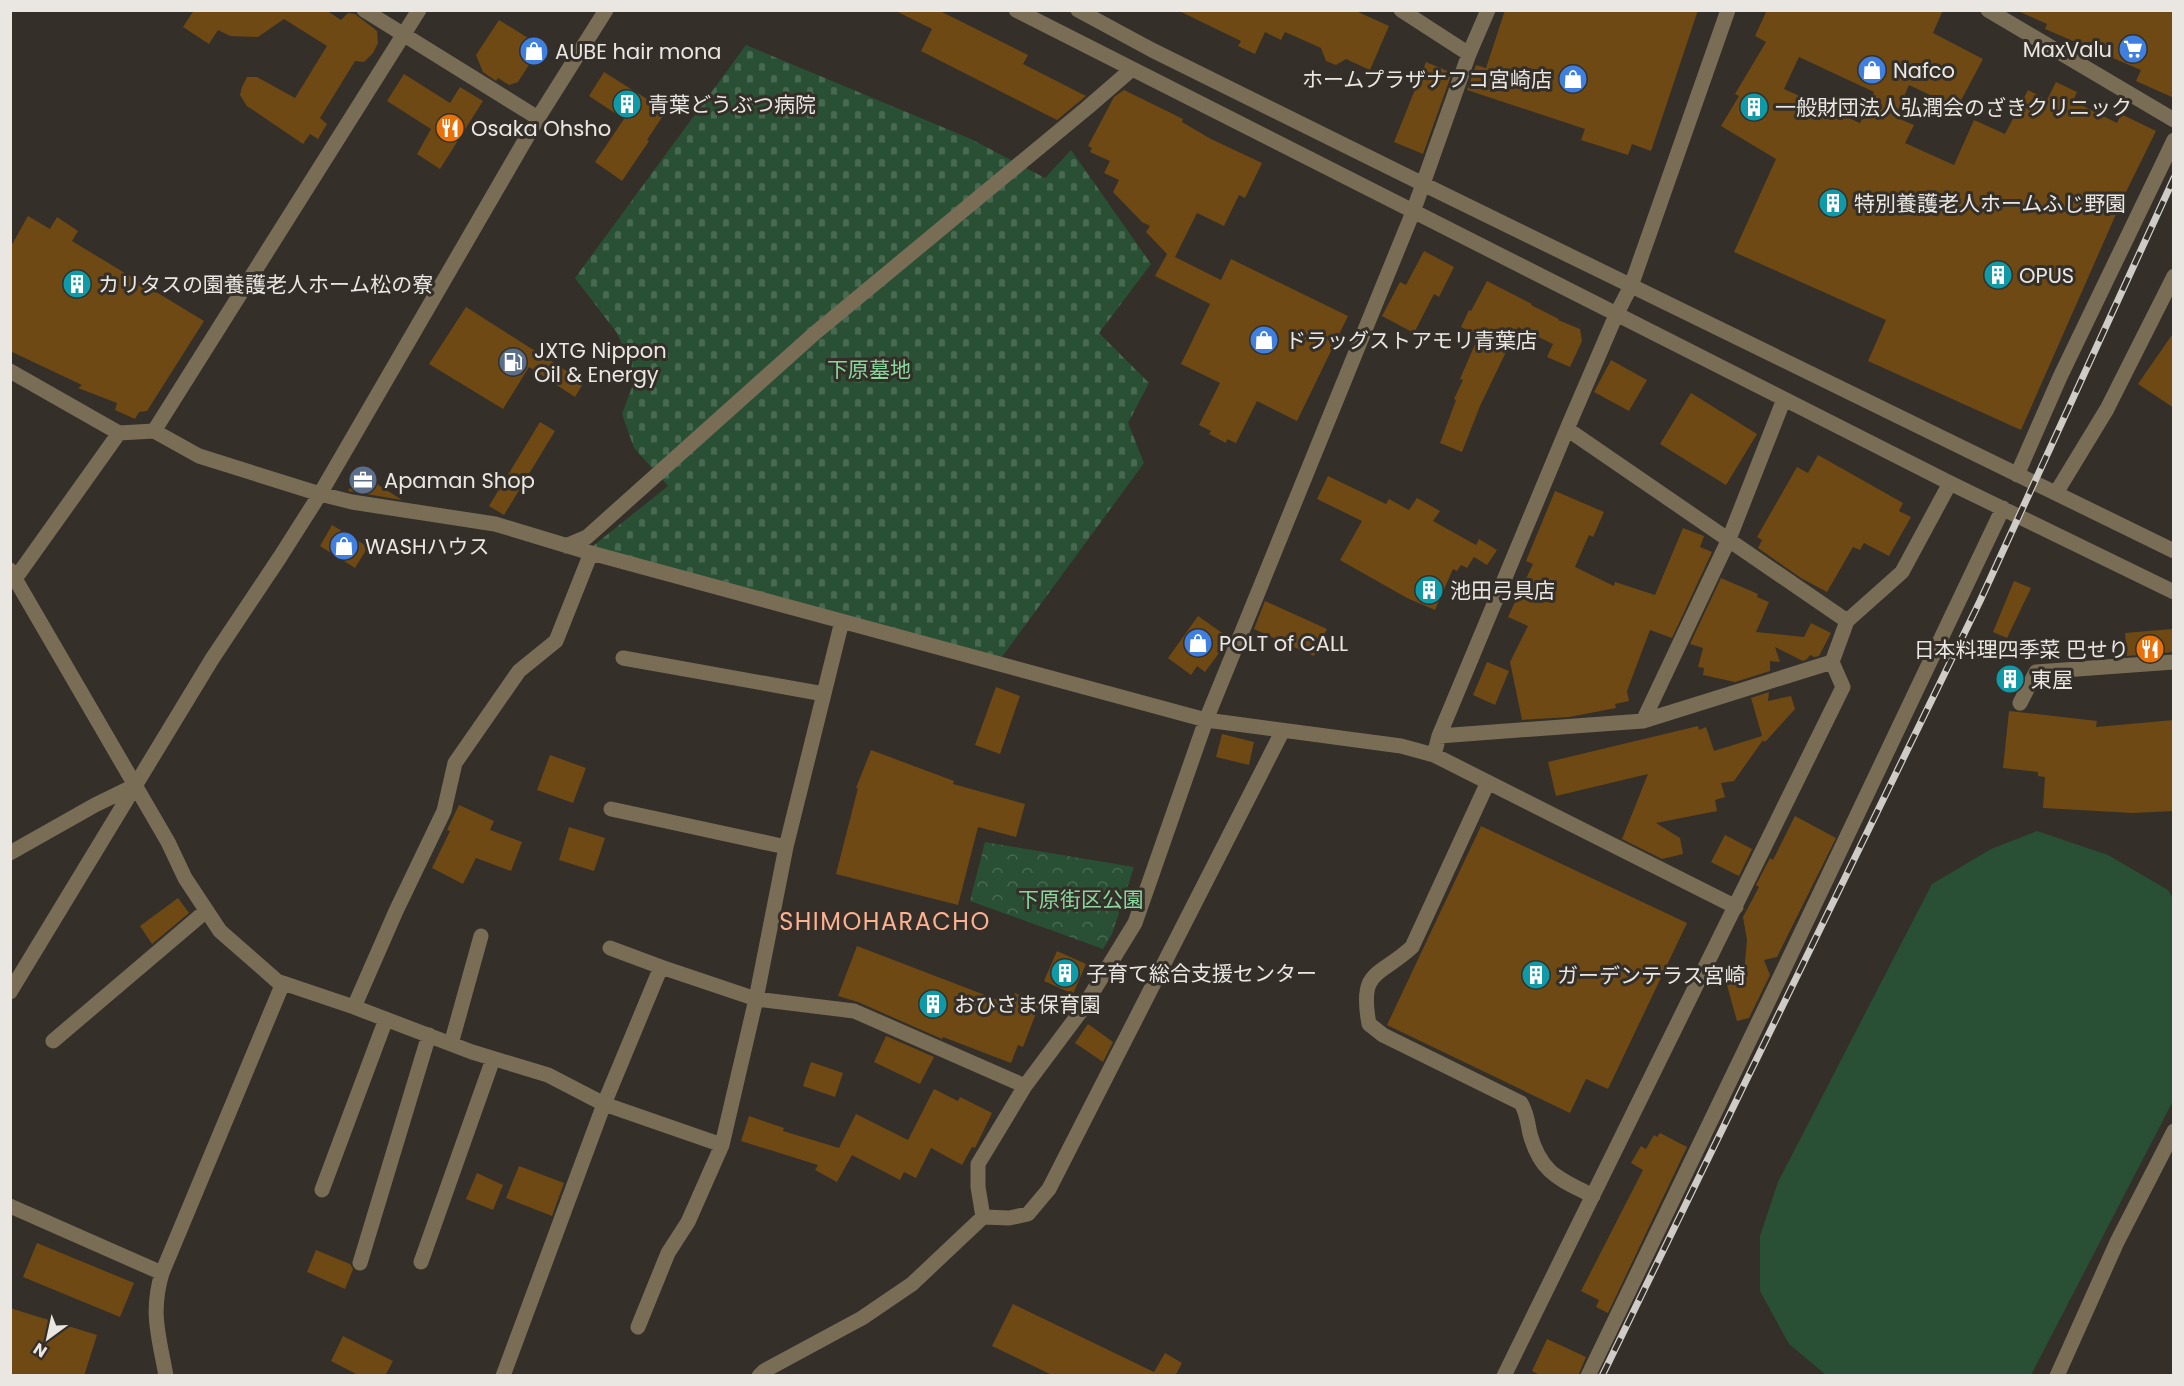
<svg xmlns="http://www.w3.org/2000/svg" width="2184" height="1386" font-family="Poppins,'Noto Sans JP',sans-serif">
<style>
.cemetery{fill:url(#cemetery-stones)}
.park{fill:url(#park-crowns)}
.pitch{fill:#295034}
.building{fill:#6e4914;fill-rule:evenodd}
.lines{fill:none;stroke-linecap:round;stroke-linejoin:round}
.minor{stroke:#796d56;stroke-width:15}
.rail-casing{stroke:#cfcbc6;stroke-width:7}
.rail{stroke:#342f29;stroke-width:4.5;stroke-dasharray:14;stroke-linecap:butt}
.labels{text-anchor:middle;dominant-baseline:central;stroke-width:6;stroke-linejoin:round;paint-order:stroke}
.poi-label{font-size:21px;fill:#eae6e2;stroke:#342f29;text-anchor:start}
.park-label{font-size:21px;fill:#88d79d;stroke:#342f29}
.quarter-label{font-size:24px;letter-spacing:1.5px;fill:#feb191;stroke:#342f29}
</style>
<defs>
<pattern id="cemetery-stones" width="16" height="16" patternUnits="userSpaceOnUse" patternTransform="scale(1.5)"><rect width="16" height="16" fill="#295034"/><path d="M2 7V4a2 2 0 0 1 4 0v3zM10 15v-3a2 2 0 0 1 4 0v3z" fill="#486951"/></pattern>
<pattern id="park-crowns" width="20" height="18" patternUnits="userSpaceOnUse" patternTransform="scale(1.5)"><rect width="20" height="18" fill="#295034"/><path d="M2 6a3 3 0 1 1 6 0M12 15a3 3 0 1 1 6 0" fill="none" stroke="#486951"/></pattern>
</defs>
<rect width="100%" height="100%" fill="#342f29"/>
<path class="cemetery" d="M746,45l225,94 74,39 26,-28 80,114 -52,69 50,50 -21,40 16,40 -145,198 -411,-111 80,-64 -34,-38 -12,-34 14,-37 -19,-44 -42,-55z"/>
<path class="park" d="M985,842l149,25 -22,67 -9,15 -133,-48z"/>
<path class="pitch" d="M2037,831l71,24 60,35 5,9v202l-142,274h-205l-37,-31 -29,-53v-55l18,-54 154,-298 59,-35z"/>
<path class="building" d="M194,10h132l15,10 7,-7 7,1 22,17 1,12 -5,10 -9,9 -9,-1 -35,57 7,6 -9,15 -8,-5 -7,10 -56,-38 -7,-11 2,-8 5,-10h10l38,21 32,-52 -43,-27 -26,18 -28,-1 -12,-6 -9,14 -26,-17z
M894,10h44l90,45 -5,9 63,32 -29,24 -136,-69 11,-22z
M1177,10h177l35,16 -19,44 -24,-11 -10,6 -10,-4 -5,-13 -36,-16 -4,8 -16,-8 -10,22 -17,-8 3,-5z
M1505,10h193l-47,141 -19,-7 -4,11 -47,-15 4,-11 -118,-39 9,-25 10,3z
M1767,10h176l-10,23 50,26 -26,49 -48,-23 -14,32 19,8 -9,18 49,22 20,-45 31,14 23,-44 19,10 9,-18 21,10 -4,9 44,22 4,-9 35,17 -32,65 -103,234 -153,-69 18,-41 -152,-68 42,-93 -55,-33 18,-30 -4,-2 31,-52 -11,-6zM1799,57l75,35 -14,31 -76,-34z
M2016,10h158v88l-38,-17 5,-11 -96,-41 2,-5z
M499,20l42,26 -23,36 -9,3 -11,-7 -2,3 -13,-9 -7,-17z
M1426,62l26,11 -29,81 -29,-12z
M604,72l62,39 -19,29 2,1 -27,40 -27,-19 29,-43 -35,-23z
M404,74l46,29 10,-16 23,14 -43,68 -23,-15 14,-25 -44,-28z
M1124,90l59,29 -1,3 29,17 51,24 -17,35 -6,-3 -15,31 -27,-13 -22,44 46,23 10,-21 117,57 -51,105 -40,-20 -21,42 -9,-4 -1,4 -17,-9 2,-3 -12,-6 21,-42 -39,-19 29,-60 -55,-28 12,-22 -21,-22 4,-6 -8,-4 -29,-30 6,-12 -15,-7 6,-12 -20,-9 2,-4 -4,-2 26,-49z
M28,216l22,13 7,-12 21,14 -6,10 132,80 -57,90 -8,1 -4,7 -20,-9 2,-7 -39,-15 4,-3 -72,-34v-103z
M1424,251l30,16 -15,30 -5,-3 -20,39 -32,-17 18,-34 6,3z
M1487,281l45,23 -1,1 28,14 -1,1 22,9 2,12 -12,26 -23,-10 6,-13 -35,-17 -38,79 -18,46 -22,-9 16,-43 -2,-1 9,-19 -3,-1 19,-44 -18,-8 8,-17 2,1z
M466,307l118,75 -9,15 -46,-30 -26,42 -74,-45z
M2174,332v76l-36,-24z
M1611,360l36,20 -18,31 -35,-19z
M1691,393l66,41 -31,51 -66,-41z
M540,422l15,9 -51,84 -15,-9z
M1818,455l85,48 -4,8 12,6 -22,39 -25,-13 -4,7 -7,-3 -26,45 -26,-14 -43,-30 4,-8 -5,-3 40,-70 11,6z
M360,473l42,27 -54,-9z
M1328,476l58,28 3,-5 20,11 8,-12 23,13 -7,10 43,24 3,-6 18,11 -10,15 -13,-8 -7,11 -6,-3 -4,6 -4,-2 -18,41 -28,-12 -67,-38 22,-39 -45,-22z
M1555,491l49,21 -11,25 -4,-2 -14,32 39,19 1,-4 40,13 28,-67 21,8 -4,11 12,5 -40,86 -22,-8 -23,61 2,10 -14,3 1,4 -47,9 -47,3 -12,-58 18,-36 -20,-9 25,-53 -7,-3z
M332,525l36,22 -13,21 -35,-22z
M1721,578l37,16 -1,3 12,5 -13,30 48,5 7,-14 20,10 -12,23 -5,1 -4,-2 -3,4 -4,2 -28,-14 5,15 -10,-1v10l-35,11 -32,-7 1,-7 -6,-1 5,-19 -13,-4z
M2014,581l17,7 -24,50 -14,-6z
M1265,601l62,28 -13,27 -60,-27z
M1198,616l30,21 -11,14 2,2 -14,19 -8,-6 -6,9 -23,-17z
M2172,629l2,23 -47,4 -2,-23z
M1487,662l22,9 -14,34 -22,-10z
M996,687l24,9 -20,58 -25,-9z
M1769,692l-1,9 23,-5 4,13 -28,31 -3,2 -1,-2 -29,41 -13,2 4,14 -10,3 2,11 -61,12 24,15 3,16 -21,5 -40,-20 26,-65 -92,22 -8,-34 150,-36 1,4 7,-3 8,24 48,-15 -11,-38z
M2009,711l88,10 -1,6 78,-7v91l-41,2 -90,-5 2,-31 -7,-1v-4l-35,-4z
M1222,734l32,8 -5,23 -33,-8z
M871,750l83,31 -1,3 72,20 -9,33 -38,-10 -20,78 -122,-31 22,-86h-2z
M550,755l36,13 -13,35 -36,-13z
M459,805l35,16 -4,9 32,12 -11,29 -35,-13 -13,26 -31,-16 18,-37 -3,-1z
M1795,816l41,22 -59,119 -13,3 6,15 -21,43 -12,3 -12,-43 19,-5 3,-33 -4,-23 16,-30 -3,-2 14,-27 3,2z
M1481,826l206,97 -79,166 -22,-10 -16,34 -183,-88z
M569,827l36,11 -11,33 -35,-11z
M1725,835l27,14 -13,27 -28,-14z
M178,898l11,15 -37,31 -12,-18z
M857,946l154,59 4,-12 25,10 -17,44 -5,-2 -7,18 -68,-26 -1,2 -84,-37 -20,-6z
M1057,951l29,13 -13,30 -29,-13z
M1088,1024l25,18 -10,20 -28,-19z
M886,1036l48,21 -14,27 -46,-22z
M811,1062l32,11 -8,24 -32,-11z
M934,1089l24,12 2,-4 32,16 -17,35 -3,-1 -10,18 -31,-17 -15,30 -12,-6 -4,8 -48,-25 -15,27 -22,-12 3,-5 -77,-24 8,-25 35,12 -1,3 56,17 17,-34 52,26z
M1660,1133l27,14 -79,166 -12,-6 3,-7 -18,-9 62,-121 -12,-7 10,-17 5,3 8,-14 3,2z
M519,1166l45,17 -12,33 -46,-18z
M477,1173l26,12 -10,25 -27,-11z
M37,1243l97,40 -14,34 -97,-40z
M316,1250l34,14 3,5 -8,20 -38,-17z
M1013,1304l141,68 11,-19 17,10 -7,13h-121l-62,-30z
M10,1308l87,27 -13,41h-74z
M343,1336l50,25 -8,15h-25l-29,-15z
M1547,1339l39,18 -8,19h-36l-10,-5z"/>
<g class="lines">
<path class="minor" d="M364,10l174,108
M1016,10l934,473 224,109
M1078,10l74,40 271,134 751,367
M1401,10l68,44
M1988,10l186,110
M10,371l109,62 35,-2 45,25 121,38 32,8 143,22 96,29 615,167 195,26 33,9 302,152
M1567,429l280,192
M154,431l265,-421
M2017,475l43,-98 114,-237
M2056,493l51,-84 67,-133
M566,546l21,-9 228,-204 272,-225 45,-39
M10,570l158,272 17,36 35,53 57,50 77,26 118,45 76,23 56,29 57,-137 95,32 98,12 171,75
M15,579l104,-146
M623,658l201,36
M2020,703l16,-31 138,-10
M1643,721l86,-182 55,-140
M1439,736l204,-15 189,-59
M1434,755l5,-19 128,-307 49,-114 15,-29 97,-276
M1488,782l-76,165c-34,31 -53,22 -43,77l14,11 138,68c7,13 6,18 9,31 11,40 30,45 63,62
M611,809l175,38
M10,853l85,-48 39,-19
M610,948l51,19
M10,992l202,-333 68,-102 40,-63 218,-376 68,-108
M354,1007l42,-96 48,-100 11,-48 64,-92 37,-30 35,-88
M53,1041l153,-130
M451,1044l30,-108
M322,1190l64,-171
M10,1206l152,67
M983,1217l-5,-30v-23l47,-78 56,-75 54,-88 71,-203 207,-508 56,-158 19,-44
M421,1262l72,-203
M360,1263l69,-228
M638,1327l30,-74 20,-31 34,-77 34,-146 30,-152 56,-226
M166,1376c-7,-40 -16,-63 -4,-103l121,-290
M503,1376l101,-272 118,41
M759,1376l5,-5 98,-53 50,-34 71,-67 26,1 19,-4 21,-25 233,-457
M1504,1376l339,-689 -11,-25 15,-41 55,-49 48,-89
M1588,1376l194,-403 221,-465
M2057,1376l60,-134 57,-111"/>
<g class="rail-casing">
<path id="rail" d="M1602,1376l378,-775 194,-423"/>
</g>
<use href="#rail" class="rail"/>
</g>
<defs>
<g id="supermarket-disc" transform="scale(1.5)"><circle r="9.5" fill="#3f7fe0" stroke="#342f29"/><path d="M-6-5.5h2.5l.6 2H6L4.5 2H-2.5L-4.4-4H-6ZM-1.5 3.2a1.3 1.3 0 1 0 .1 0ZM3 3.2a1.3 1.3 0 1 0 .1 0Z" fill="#fff"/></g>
<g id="shop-disc" transform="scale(1.5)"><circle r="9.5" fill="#3f7fe0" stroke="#342f29"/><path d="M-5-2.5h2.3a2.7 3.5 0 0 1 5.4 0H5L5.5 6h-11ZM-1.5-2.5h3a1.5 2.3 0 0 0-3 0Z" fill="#fff"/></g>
<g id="building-disc" transform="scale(1.5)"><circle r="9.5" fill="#0f9aa8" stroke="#342f29"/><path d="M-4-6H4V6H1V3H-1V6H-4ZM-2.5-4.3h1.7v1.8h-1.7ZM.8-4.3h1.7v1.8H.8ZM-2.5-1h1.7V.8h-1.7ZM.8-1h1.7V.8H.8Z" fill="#fff"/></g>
<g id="restaurant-disc" transform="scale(1.5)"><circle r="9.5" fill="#e8710a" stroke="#342f29"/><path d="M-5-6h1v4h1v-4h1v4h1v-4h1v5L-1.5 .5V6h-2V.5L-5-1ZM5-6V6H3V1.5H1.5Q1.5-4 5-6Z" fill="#fff"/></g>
<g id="fuel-disc" transform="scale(1.5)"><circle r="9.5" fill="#5c6f8a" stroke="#342f29"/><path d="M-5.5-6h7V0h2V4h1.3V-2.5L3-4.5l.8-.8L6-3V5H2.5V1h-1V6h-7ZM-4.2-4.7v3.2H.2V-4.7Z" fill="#fff"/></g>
<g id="office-disc" transform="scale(1.5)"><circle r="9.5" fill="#5c6f8a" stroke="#342f29"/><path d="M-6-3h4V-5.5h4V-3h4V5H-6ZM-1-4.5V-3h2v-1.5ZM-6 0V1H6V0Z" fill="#fff"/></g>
</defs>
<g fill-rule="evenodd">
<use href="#supermarket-disc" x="2133" y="49"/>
<use href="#shop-disc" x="534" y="51"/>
<use href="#shop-disc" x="1872" y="70"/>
<use href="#shop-disc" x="1573" y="79"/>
<use href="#building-disc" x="627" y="104"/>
<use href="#building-disc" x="1754" y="107"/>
<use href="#restaurant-disc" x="450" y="128"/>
<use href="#building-disc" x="1833" y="203"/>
<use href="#building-disc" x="1998" y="275"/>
<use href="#building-disc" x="77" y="284"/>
<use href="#shop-disc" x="1264" y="340"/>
<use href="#fuel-disc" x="513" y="362"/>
<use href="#office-disc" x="363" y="480"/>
<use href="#shop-disc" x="344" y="546"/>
<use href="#building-disc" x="1429" y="590"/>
<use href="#shop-disc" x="1198" y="643"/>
<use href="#restaurant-disc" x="2150" y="649"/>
<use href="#building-disc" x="2010" y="679"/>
<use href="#building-disc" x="1065" y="973"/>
<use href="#building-disc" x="1536" y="975"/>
<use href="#building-disc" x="933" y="1004"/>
</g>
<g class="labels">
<g class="poi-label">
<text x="2112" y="49" text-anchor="end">MaxValu</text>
<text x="555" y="51">AUBE hair mona</text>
<text x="1893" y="70">Nafco</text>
<text x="1552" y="79" text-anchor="end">ホームプラザナフコ宮崎店</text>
<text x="648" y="104">青葉どうぶつ病院</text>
<text x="1775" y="107">一般財団法人弘潤会のざきクリニック</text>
<text x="471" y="128">Osaka Ohsho</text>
<text x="1854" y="203">特別養護老人ホームふじ野園</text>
<text x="2019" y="275">OPUS</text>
<text x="98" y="284">カリタスの園養護老人ホーム松の寮</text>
<text x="1285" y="340">ドラッグストアモリ青葉店</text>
<text x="534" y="350">JXTG Nippon<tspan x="534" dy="24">Oil &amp; Energy</tspan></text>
<text x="384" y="480">Apaman Shop</text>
<text x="365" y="546">WASHハウス</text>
<text x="1450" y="590">池田弓具店</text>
<text x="1219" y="643">POLT of CALL</text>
<text x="2129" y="649" text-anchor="end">日本料理四季菜 巴せり</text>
<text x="2031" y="679">東屋</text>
<text x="1086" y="973">子育て総合支援センター</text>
<text x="1557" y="975">ガーデンテラス宮崎</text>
<text x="954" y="1004">おひさま保育園</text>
</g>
<g class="park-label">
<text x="869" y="369">下原墓地</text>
<text x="1081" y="899">下原街区公園</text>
</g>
<g class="quarter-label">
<text x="885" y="921">SHIMOHARACHO</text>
</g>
</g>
<rect width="2184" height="1386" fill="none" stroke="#eae6e2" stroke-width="24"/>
<g transform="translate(48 1338) rotate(213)" stroke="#342f29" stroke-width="4.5" paint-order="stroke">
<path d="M0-4.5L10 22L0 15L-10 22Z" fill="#eae6e2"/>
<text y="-9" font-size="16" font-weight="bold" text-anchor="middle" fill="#eae6e2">N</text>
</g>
</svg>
